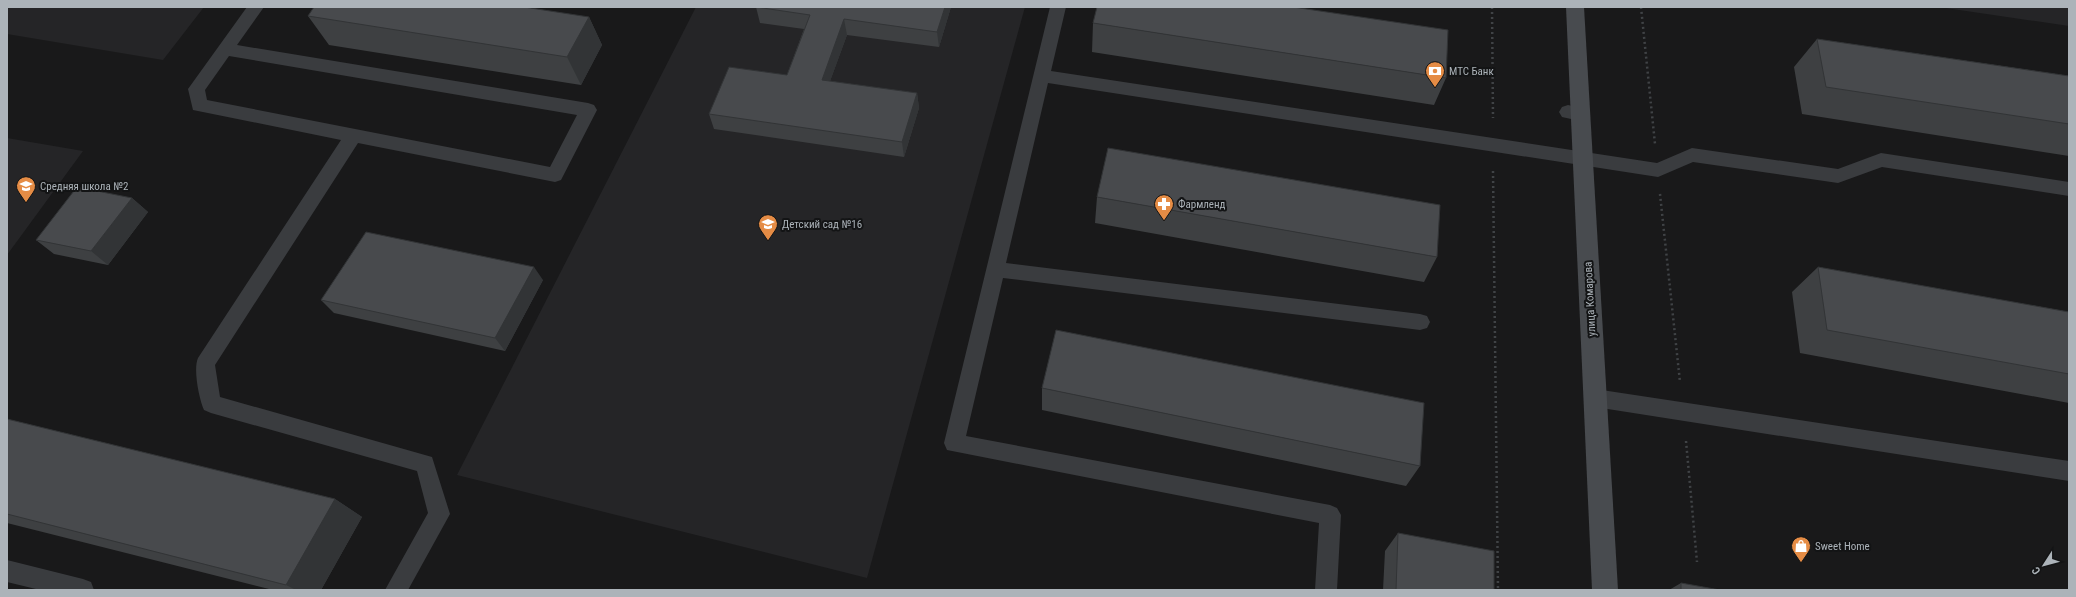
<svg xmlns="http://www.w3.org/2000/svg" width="2076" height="597" font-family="'Roboto Condensed',sans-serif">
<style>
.built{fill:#252527}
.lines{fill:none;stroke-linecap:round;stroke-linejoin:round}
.path{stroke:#404346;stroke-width:2.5;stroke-dasharray:2 3;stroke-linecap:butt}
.lane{fill:#3a3c3f;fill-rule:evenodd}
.secondary{fill:#484b4f;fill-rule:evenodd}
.wall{fill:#3e4042}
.shaded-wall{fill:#323436}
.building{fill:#484a4d;stroke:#323436}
.labels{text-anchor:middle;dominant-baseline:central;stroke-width:4;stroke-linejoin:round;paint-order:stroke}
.poi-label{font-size:11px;fill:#acb3b9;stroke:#131415;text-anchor:start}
.street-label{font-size:11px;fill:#acb3b9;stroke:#131415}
</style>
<rect width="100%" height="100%" fill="#19191a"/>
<path class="built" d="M7,7h197l-41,53 -156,-26z
M696,7h329l-158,571 -410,-103z
M1939,7h130v19z
M7,138l76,13 -76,104z"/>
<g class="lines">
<path class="path" d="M1492,7l1,111
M1641,7l14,137
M1493,171l5,419
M1660,194l20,188
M1686,441l11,121"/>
<path class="lane" d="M247,7h17l-27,38 351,58 6,2 3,5 -36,70 -6,2 -197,-39 -143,222 5,32 212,60 18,57 -42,76h-23l43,-77 -11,-42 -206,-58 -7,-3c-5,-11 -11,-41 -6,-52l143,-218 -148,-30 -5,-21zM229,56l348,59 -27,52 -343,-67 -2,-10z
M1050,7h16l-15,64 606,92 35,-15 146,21 43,-16 188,29v14l-187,-29 -44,16 -145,-21 -35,15 -610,-94 -42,180 414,51 7,2 3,6 -3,6 -7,2 -417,-52 -37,158 364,69 7,3 4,7 -4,75h-22l4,-67 -372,-73 -3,-7z
M1568,105l18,4 3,5 -3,5 -6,2 -18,-4 -3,-5 3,-5z
M1595,389l474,72v20l-474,-74 -7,-3 -3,-6 3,-6z
M7,560l76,19 8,3 3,8h-54l-33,-8z"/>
<path class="secondary" d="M1566,7h18l34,583h-26z"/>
</g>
<path class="wall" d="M756,7h195l-12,40 -92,-12 -17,46 87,12 2,15 -15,49 -190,-28 -5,-15 78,-39 17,-46 -44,-6z
M308,16l281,1 13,28 -21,40 -252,-40z
M1093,23l353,55 -12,27 -342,-53z
M1817,39l252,37v80l-267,-42 -8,-47z
M1097,197l340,60 -13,25 -329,-59z
M132,198l16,14 -40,53 -54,-11 -18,-14z
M1818,267l251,45v91l-269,-50 -8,-61z
M543,280l-38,71 -171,-38 -13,-13z
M1042,388l378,78 -14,20 -364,-76z
M7,419l328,80 27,18 -41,73h-48l-266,-67z
M1398,533l96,57h-111l2,-39z
M1681,583l39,7h-51z"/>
<path class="shaded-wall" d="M945,7h6l-12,40 -2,-15z
M589,17l13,28 -21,40 -14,-28z
M844,19l3,16 -22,60 -3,-15z
M917,93l2,15 -15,49 -2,-15z
M132,198l16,14 -40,53 -17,-14z
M534,267l9,13 -38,71 -10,-13z
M335,499l27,18 -41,73h-25l-10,-5z"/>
<path class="building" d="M314,7h210l65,10 -22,40 -259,-41z
M756,7h189l-8,25 -93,-13 -22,61 95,13 -15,49 -193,-28 20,-47 58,8 23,-60z
M1097,7h196l155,23 -2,48 -353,-55z
M1817,39l252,37v48l-243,-37z
M1108,148l332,57 -3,52 -340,-60z
M77,187l55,11 -41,53 -55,-11z
M366,232l168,35 -39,71 -174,-38z
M1818,267l251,45v62l-242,-44z
M1056,330l368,73 -4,63 -378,-78z
M7,419l328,80 -49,86 -279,-71z
M1398,533l96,18v39h-98z
M1681,583l39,7h-39z"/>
<defs>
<g id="bank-pin" transform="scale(1)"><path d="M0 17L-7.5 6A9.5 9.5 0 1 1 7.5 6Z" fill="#e58c45" stroke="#131415"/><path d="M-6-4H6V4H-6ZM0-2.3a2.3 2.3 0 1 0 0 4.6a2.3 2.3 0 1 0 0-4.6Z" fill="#fff"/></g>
<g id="school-pin" transform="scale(1)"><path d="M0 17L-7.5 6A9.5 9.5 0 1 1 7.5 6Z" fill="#e58c45" stroke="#131415"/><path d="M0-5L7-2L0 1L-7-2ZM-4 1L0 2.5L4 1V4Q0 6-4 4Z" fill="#fff"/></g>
<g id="pharmacy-pin" transform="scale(1)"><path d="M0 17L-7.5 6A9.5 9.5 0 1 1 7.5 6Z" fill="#e58c45" stroke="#131415"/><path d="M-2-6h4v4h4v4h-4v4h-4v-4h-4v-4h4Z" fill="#fff"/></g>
<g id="shop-pin" transform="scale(1)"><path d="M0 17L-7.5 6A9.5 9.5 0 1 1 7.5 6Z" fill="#e58c45" stroke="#131415"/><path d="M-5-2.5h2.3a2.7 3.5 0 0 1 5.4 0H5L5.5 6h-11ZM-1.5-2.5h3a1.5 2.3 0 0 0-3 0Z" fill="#fff"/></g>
</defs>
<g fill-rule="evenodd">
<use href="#bank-pin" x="1435" y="71"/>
<use href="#school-pin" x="26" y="186"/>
<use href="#pharmacy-pin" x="1164" y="204"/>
<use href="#school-pin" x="768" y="224"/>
<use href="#shop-pin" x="1801" y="546"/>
</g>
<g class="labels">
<g class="poi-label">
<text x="1449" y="71">МТС Банк</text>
<text x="40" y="186">Средняя школа №2</text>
<text x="1178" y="204">Фармленд</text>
<text x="782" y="224">Детский сад №16</text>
<text x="1815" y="546">Sweet Home</text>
</g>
<g class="street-label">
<text transform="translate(1590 299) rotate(-93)">улица Комарова</text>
</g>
</g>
<rect width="2076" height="597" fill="none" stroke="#acb3b9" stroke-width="16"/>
<g transform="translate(2044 565) rotate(234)" stroke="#131415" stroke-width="3" paint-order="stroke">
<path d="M0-3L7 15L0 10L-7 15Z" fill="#acb3b9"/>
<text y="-6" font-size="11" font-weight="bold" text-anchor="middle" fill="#acb3b9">С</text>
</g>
</svg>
